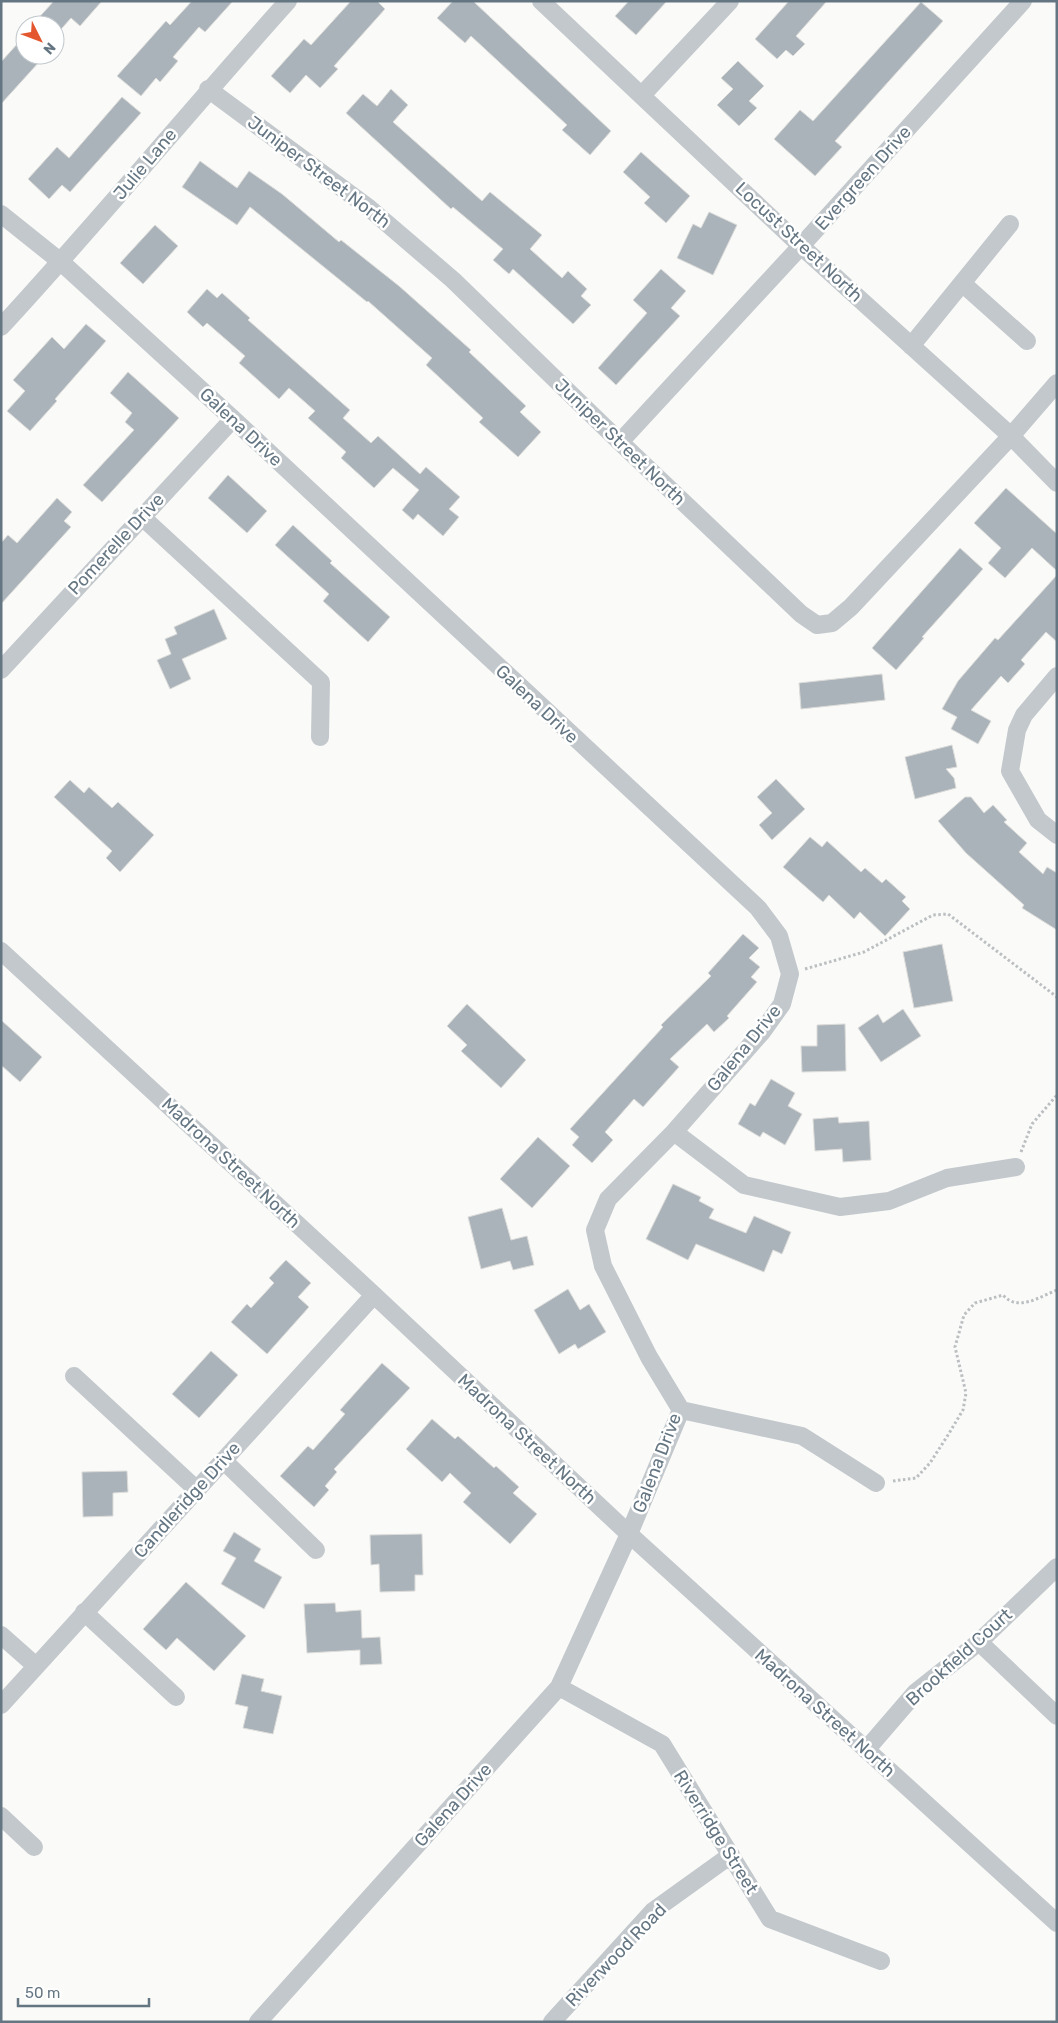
<svg xmlns="http://www.w3.org/2000/svg" width="1058" height="2023" font-family="Rubik,sans-serif">
<style>
.building{fill:#aab3b9;stroke:#dcdcda}
.lines{fill:none;stroke-linecap:round;stroke-linejoin:round}
.path{stroke:#bbbfc2;stroke-width:3;stroke-dasharray:2.5 2.5;stroke-linecap:butt}
.minor{stroke:#c3c8cc;stroke-width:18}
.labels{text-anchor:middle;dominant-baseline:central;stroke-width:5;stroke-linejoin:round;paint-order:stroke}
.street-label{font-size:18px;fill:#657683;stroke:#fff}
</style>
<rect width="100%" height="100%" fill="#fafaf8"/>
<path class="building" d="M54,1h48l-22,25 -9,-8 -16,18v-11h-23z
M192,1h41l-28,31 -6,-5 -26,30 5,4 -18,21 -4,-4 -15,18 -24,-20 49,-55 4,4z
M351,1h26l8,8 -51,57 4,3 -18,19 -14,-13 -16,18 -19,-17 33,-37 7,6z
M453,1h20l138,130 -21,24 -28,-25 5,-5 -96,-89 -6,7 -28,-25z
M629,1h38l-31,34 -21,-19z
M789,1h38l-31,35 9,8 -12,12 -7,-6 -9,9 -22,-20z
M921,2l22,19 -108,120 7,6 -27,29 -41,-37 26,-29 13,11z
M19,42l6,6v7h8l7,6 -39,43v-42z
M738,61l26,25 -15,15 8,7 -18,18 -22,-21 16,-16 -12,-11z
M391,89l17,16 -15,17 89,79 8,-9 52,43 -12,14 32,29 6,-7 19,18 -6,7 10,9 -18,19 -60,-55 -4,5 -16,-14 10,-11 -50,-42 -2,2 -105,-96 17,-19 14,12z
M122,97l19,16 -71,79 -8,-7 -13,14 -21,-20 29,-32 12,11z
M641,152l49,44 -24,27 -22,-20 6,-6 -27,-25z
M200,161l37,27 12,-17 33,23 57,48 2,-2 58,46 72,64 -2,2 57,54 -6,6 21,20 -23,25 -39,-35 4,-4 -57,-53 6,-7 -64,-57 -1,1 -117,-95 -13,18 -55,-38z
M709,212l28,13 -24,50 -36,-17 16,-34 8,4z
M155,225l23,21 -35,38 -23,-21z
M661,269l25,22 -15,17 9,8 -64,69 -18,-17 49,-55 -14,-13z
M207,289l10,9 5,-5 28,25 -2,2 102,90 -7,8 28,25 7,-7 42,38 6,-7 34,30 -11,12 10,8 -16,19 -25,-22 -5,6 -11,-10 17,-20 -26,-22 -19,20 -33,-30 5,-6 -38,-34 7,-7 -26,-23 -10,11 -40,-36 6,-7 -38,-33 -4,4 -16,-15z
M86,324l20,17 -51,58 2,2 -27,30 -23,-20 18,-20 -12,-11 39,-43 12,12z
M128,372l51,46 -77,84 -19,-17 51,-55 -9,-8 7,-9 -22,-20z
M228,475l39,36 -20,22 -39,-35z
M1006,488l51,46v37l-25,-23 -27,30 -17,-15 13,-15 -27,-25z
M57,498l15,14 -8,9 7,6 -70,77v-61l7,-8 9,8z
M293,525l39,36 -2,2 60,54 -22,25 -45,-41 6,-7 -54,-49z
M960,548l23,21 -61,68 2,1 -28,32 -24,-22z
M1057,575v67l-11,-10 -25,28 4,4 -17,19 -7,-7 -30,34 20,11 -13,23 -27,-15 6,-12 -15,-8 16,-28 37,-43 3,2z
M214,609l13,30 -45,20 9,20 -21,10 -13,-29 14,-6 -6,-15 12,-5 -3,-7z
M882,674l3,26 -84,9 -2,-26z
M952,745l5,22 -11,2 8,9 2,10 -41,11 -10,-42z
M776,779l29,30 -33,31 -13,-15 13,-12 -15,-16z
M70,780l14,13 5,-6 23,21 6,-6 36,33 -34,37 -14,-14 6,-7 -58,-54z
M965,797h6l13,16 9,-8 14,15 -3,2 23,21 -8,9 24,22 4,-7 10,6v57l-35,-22 2,-3 -58,-52 -28,-32z
M810,837l12,10 5,-6 34,31 4,-4 17,15 4,-4 20,18 -4,4 8,8 -25,27 -25,-24 -6,7 -25,-24 -6,7 -40,-35z
M743,934l16,14 -10,10 11,9 -9,10 6,5 -30,34 2,2 -15,14 -7,-8 -37,35 9,8 -36,40 -9,-8 -29,33 8,8 -21,23 -20,-18 7,-8 -9,-8 93,-102 -2,-2 50,-49 -3,-3z
M942,944l11,57 -39,7 -11,-56z
M467,1004l59,56 -25,28 -40,-37 6,-6 -20,-19z
M903,1009l18,27 -40,26 -23,-34 20,-14 5,9z
M1,1020l41,37 -22,25 -19,-17z
M845,1024l1,47 -44,1 -1,-26h16v-21z
M771,1079l24,14 -7,13 14,8 -17,31 -22,-13 -3,5 -22,-13 12,-21 5,3z
M838,1117l1,6 30,-2 2,39 -28,2 -1,-13 -27,2 -2,-32z
M538,1137l32,29 -38,42 -32,-29z
M673,1184l28,13 -2,4 15,8 -5,9 37,15 8,-17 37,16 -9,22 -9,-4 -9,22 -68,-28 -8,16 -42,-21z
M502,1208l9,32 16,-4 7,29 -21,5 -3,-9 -29,8 -13,-52z
M286,1260l25,23 -13,14 11,10 -42,47 -36,-32 16,-18 4,4 23,-25 -5,-5z
M568,1289l12,21 9,-6 17,28 -28,17 -3,-5 -16,10 -25,-44z
M211,1351l27,24 -39,43 -27,-24z
M382,1363l28,25 -76,81 3,3 -12,14 4,4 -15,17 -34,-31 28,-30 5,4 32,-36 -5,-4z
M432,1419l23,20 3,-3 36,32 2,-2 23,21 -6,6 24,21 -27,30 -47,-42 8,-9 -21,-20 -8,9 -36,-33z
M127,1471l1,21 -15,1v23l-30,1 -1,-45z
M234,1532l27,17 -7,12 28,16 -18,32 -43,-25 15,-26 -13,-7z
M422,1534l1,41h-8v16l-35,1 -1,-28 -8,1 -1,-30z
M186,1582l60,54 -32,35 -37,-33 -11,12 -23,-21z
M335,1603l1,9 25,-2 1,28 18,-1 2,27 -22,1v-15l-53,3 -3,-49z
M242,1674l22,5 -3,12 21,5 -9,38 -30,-6 5,-21 -13,-3z"/>
<g class="lines">
<path class="path" d="M805,969l59,-17 69,-37 15,-1 109,83
M1021,1152l11,-28 25,-29
M893,1481l23,-3 14,-15 18,-28 15,-25 3,-17 -11,-46 9,-32 11,-12 28,-8c15,17 36,2 54,-5"/>
<path class="minor" d="M541,1l260,245 210,190 46,47
M208,89l161,119 84,72 167,162 181,172 16,11 15,-2 19,-16 160,-171 46,-53
M642,95l88,-94
M1,214l60,48 172,157 525,489 21,28 11,38 -8,30 -20,28 -88,100 -66,67 -13,31 8,36 46,91 32,53 -52,124 -70,153 -301,335
M962,283l65,58
M1,327c98,-106 190,-218 287,-326
M911,346l99,-122
M620,442l181,-196 222,-245
M141,516l180,166 -1,55
M1,670l232,-251
M1057,676l-33,39 -7,15 -7,41 28,49 19,15
M1,951l373,344 255,239 428,389
M674,1132l70,53 96,22 49,-6 58,-23 69,-11
M74,1376l122,113
M681,1410l121,26 74,47
M223,1460l93,90
M84,1612l92,85
M1,1635l35,31
M979,1642l78,74
M559,1687l103,57 108,175 111,42
M1,1705l373,-410
M866,1750l50,-58 63,-50 78,-75
M1,1816l33,31
M552,2022l101,-111 78,-56"/>
</g>
<g class="labels">
<g class="street-label">
<text transform="translate(145 164) rotate(-50)">Julie Lane</text>
<text transform="translate(319 172) rotate(37)">Juniper Street North</text>
<text transform="translate(863 178) rotate(-48)">Evergreen Drive</text>
<text transform="translate(799 242) rotate(43)">Locust Street North</text>
<text transform="translate(241 427) rotate(43)">Galena Drive</text>
<text transform="translate(620 442) rotate(44)">Juniper Street North</text>
<text transform="translate(116 544) rotate(-47)">Pomerelle Drive</text>
<text transform="translate(537 704) rotate(43)">Galena Drive</text>
<text transform="translate(744 1048) rotate(-51)">Galena Drive</text>
<text transform="translate(231 1163) rotate(43)">Madrona Street North</text>
<text transform="translate(527 1439) rotate(43)">Madrona Street North</text>
<text transform="translate(657 1463) rotate(-69)">Galena Drive</text>
<text transform="translate(187 1500) rotate(-48)">Candleridge Drive</text>
<text transform="translate(959 1657) rotate(-42)">Brookfield Court</text>
<text transform="translate(825 1713) rotate(42)">Madrona Street North</text>
<text transform="translate(453 1805) rotate(-48)">Galena Drive</text>
<text transform="translate(716 1832) rotate(58)">Riverridge Street</text>
<text transform="translate(616 1955) rotate(-46)">Riverwood Road</text>
</g>
</g>
<rect width="1058" height="2023" fill="none" stroke="#657683" stroke-width="5"/>
<g transform="translate(40 40) rotate(132)"><circle r="24" fill="#ffffff" stroke="#c1c8cd"/>
<path d="M0-4L9 19L0 12L-9 19Z" fill="#e4572e"/>
<text y="-8" font-size="14" font-weight="bold" text-anchor="middle" fill="#657683">N</text>
</g>
<path d="M18 1998v8h131v-8" fill="none" stroke="#657683" stroke-width="2.5"/>
<text x="25" y="1998" font-size="15" fill="#657683" stroke="#ffffff" stroke-width="4" paint-order="stroke">50 m</text>
</svg>
